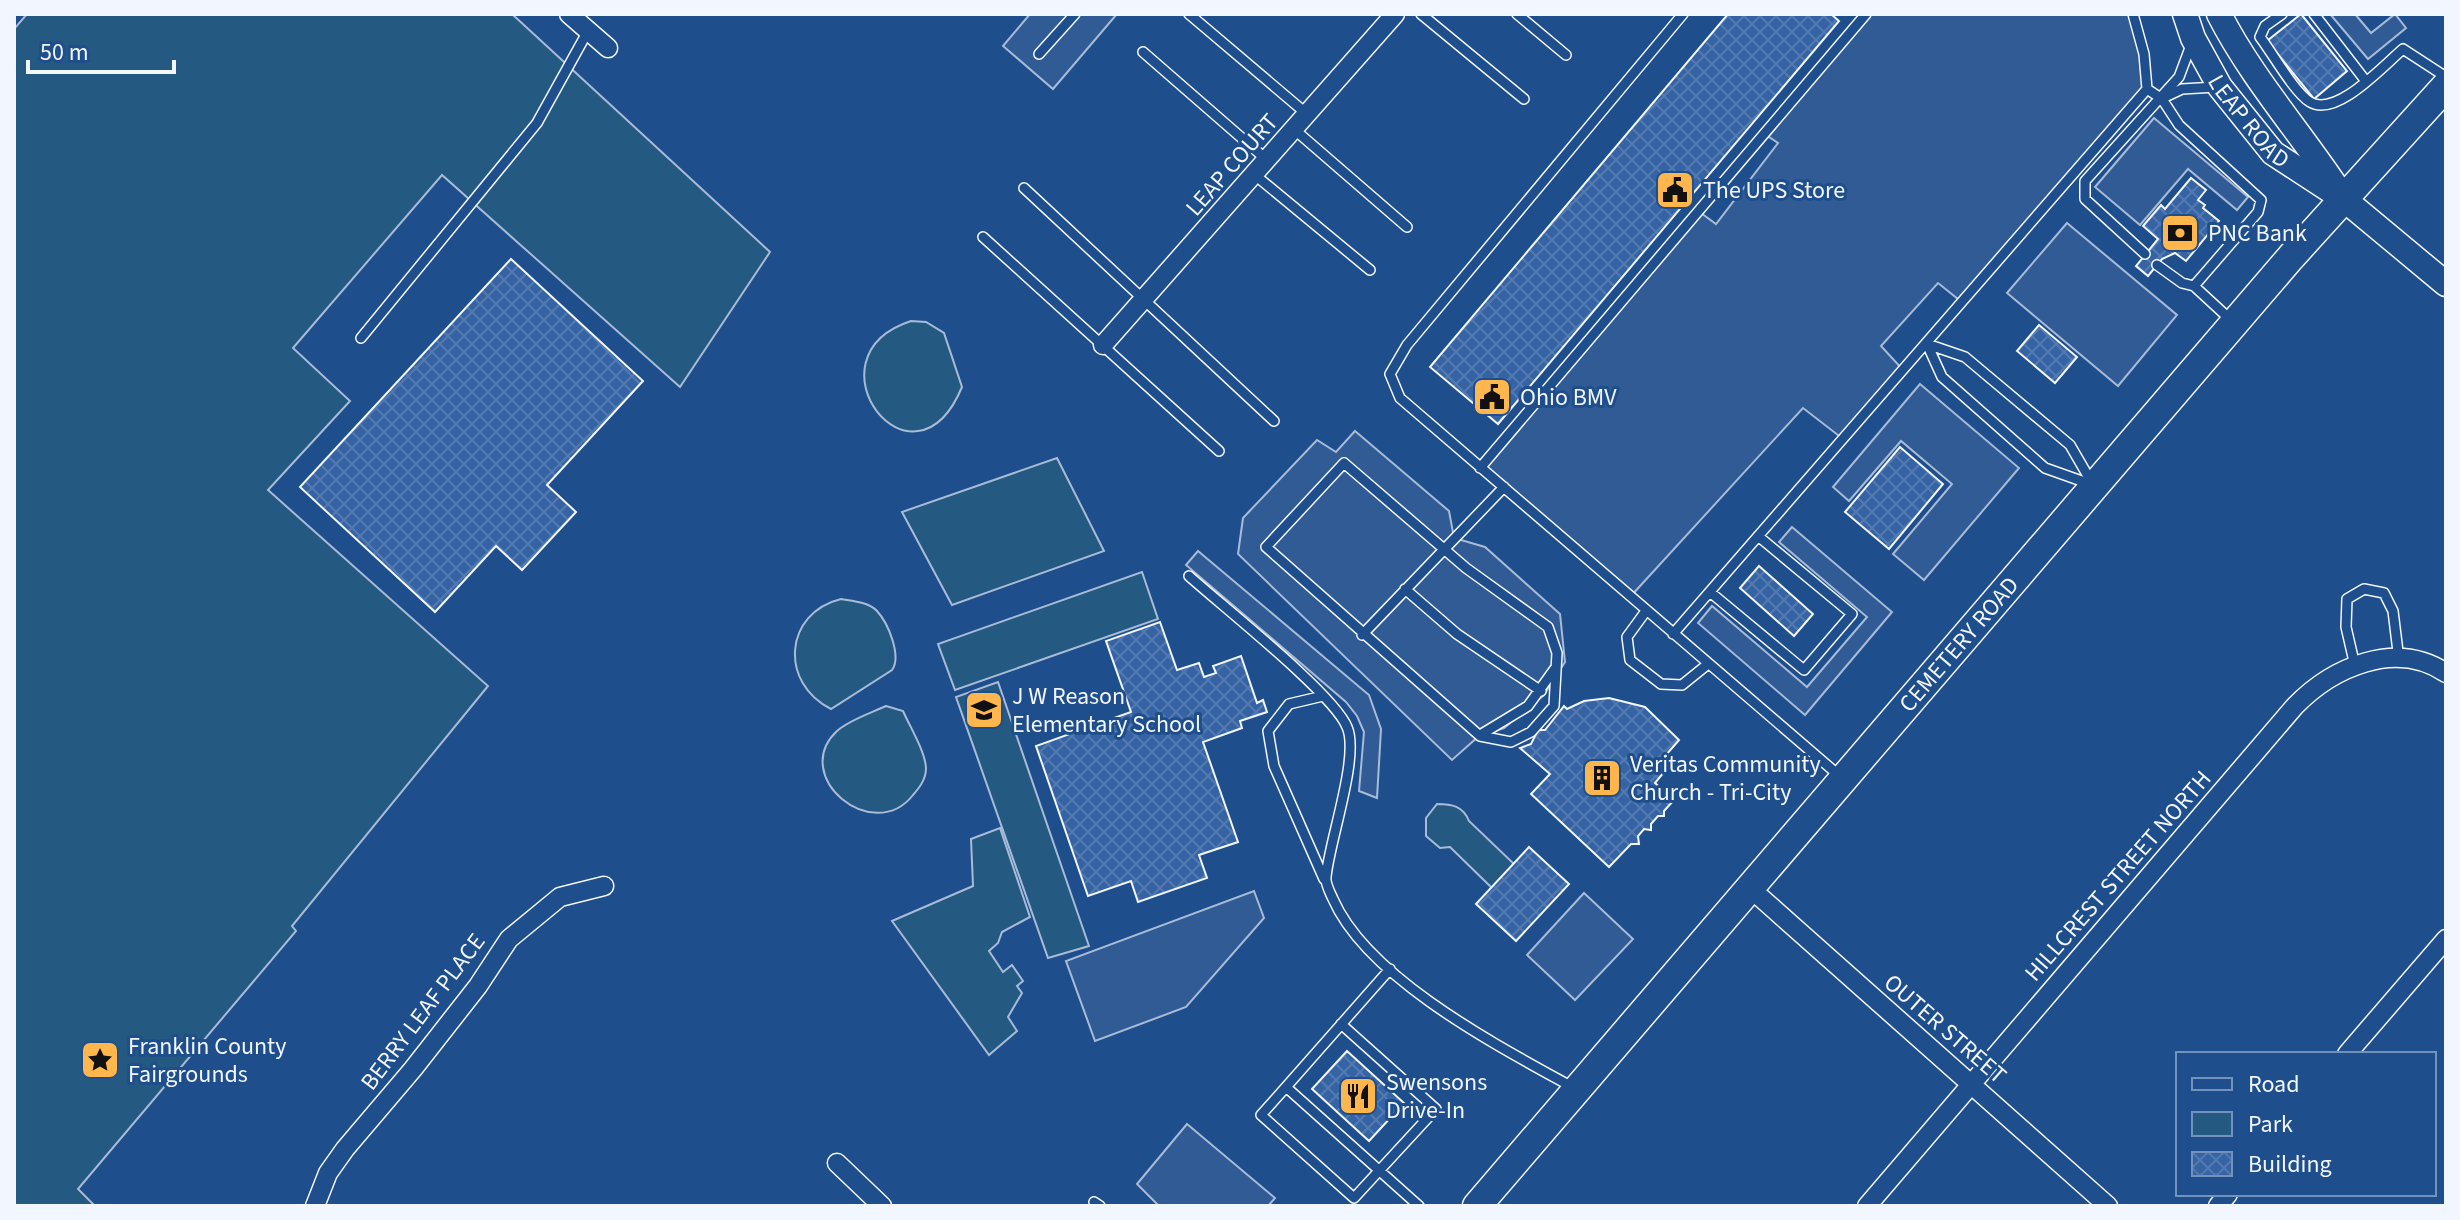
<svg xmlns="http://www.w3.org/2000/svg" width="2460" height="1220" font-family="'Source Sans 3',sans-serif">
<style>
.green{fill:#245a82;stroke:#a8bbd7;stroke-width:2}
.parking{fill:#305b95;stroke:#a8bbd7;stroke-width:2}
.building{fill:url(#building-cross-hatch);stroke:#f2f6ff;stroke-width:2}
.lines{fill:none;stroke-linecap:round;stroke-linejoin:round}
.lane-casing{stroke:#f2f6ff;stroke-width:12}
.street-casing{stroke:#f2f6ff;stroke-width:21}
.secondary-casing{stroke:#f2f6ff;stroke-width:27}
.primary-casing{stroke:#f2f6ff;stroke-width:31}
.lane{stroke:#1f4e8c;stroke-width:9}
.street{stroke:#1f4e8c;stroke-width:18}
.secondary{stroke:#1f4e8c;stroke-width:24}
.primary{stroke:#1f4e8c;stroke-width:28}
.labels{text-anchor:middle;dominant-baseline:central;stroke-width:6;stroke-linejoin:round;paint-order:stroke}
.street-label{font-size:24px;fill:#f2f6ff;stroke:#1f4e8c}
.poi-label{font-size:24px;fill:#f2f6ff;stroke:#1f4e8c;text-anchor:start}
</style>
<defs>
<pattern id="building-cross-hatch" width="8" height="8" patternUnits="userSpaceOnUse" patternTransform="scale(2)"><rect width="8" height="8" fill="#3563a3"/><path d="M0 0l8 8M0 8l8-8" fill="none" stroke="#537ab1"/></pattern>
</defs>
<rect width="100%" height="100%" fill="#1f4e8c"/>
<path class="green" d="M27,14h485l258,238 -90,135 -238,-212 -149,173 57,53 -82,89 220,196 -196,240 4,5 -218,258 17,17h-81v-1177z
M911,321l15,1 18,11 18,54c-49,117 -161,-30 -51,-66z
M1057,458l47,93 -152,54 -50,-93z
M1142,572l16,47 -203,71 -17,-46z
M841,599c11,2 28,3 36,12 11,12 25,45 15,59l-61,39c-52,-26 -47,-96 10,-110z
M998,682l91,264 -41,12 -92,-261z
M886,706l17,5c7,16 22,40 23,57 0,11 -6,19 -13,27 -40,51 -124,-19 -76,-64 12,-11 34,-18 49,-25z
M1437,804c15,0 26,2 32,17l45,43 -22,24 -42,-41 -10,1 -14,-12v-18z
M1000,828l30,89 -28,15 -4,11 -9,8 14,21 9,-7 11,16 -6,5 5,7 -14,24 9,14 -28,24 -97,-134 81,-35 -2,-47z"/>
<path class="parking" d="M1030,14h87l-64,75 -50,-43z
M1866,14h267l14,75 -184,214 -25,-20 -57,63 23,25 -61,68 -40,-31 -173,189 -150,-129 217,-258 19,14 62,-81 -15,-10z
M2330,14h25l16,19 24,-19 11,14 -38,31z
M2154,118l94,79 -11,13 -49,-41 -48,56 -45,-38z
M2067,223l110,92 -59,71 -111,-93z
M1920,384l99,84 -95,112 -31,-26 59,-70 -51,-43 -52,60 -16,-14z
M1355,431l94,80 5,27 31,9 75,67 5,48 -21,33 -40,33 -25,8 -27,24 -214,-206 5,-36 74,-78 19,12z
M1792,527l100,85 -87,103 -107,-92 14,-17 95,81 60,-70 -88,-75z
M1198,551l171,144 12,34 -4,69 -18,-7 5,-59 -7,-16 -11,-14 -160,-137z
M1254,891l10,27 -78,89 -91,34 -29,-80z
M1584,893l49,46 -58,61 -48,-45z
M1187,1124l88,74 -7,8h-109l-22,-22z"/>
<path class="building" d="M1728,14h103l8,7 -341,403 -68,-57z
M2301,14l46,57 -33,28 -47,-58z
M2191,178l15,12 -8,10 7,5 -2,3 16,13 -33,40 -11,-8 -13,6 -14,17 -12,-10 22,-27 -15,-13 18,-21 4,4z
M511,259l132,122 -96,104 29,27 -54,58 -26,-24 -61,66 -135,-125z
M2039,325l38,32 -22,26 -38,-32z
M1900,447l43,37 -54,65 -44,-37z
M1759,566l54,48 -19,22 -54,-48z
M1160,622l17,48 22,-7 5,14 12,-4 -3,-7 28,-10 16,47 6,-3 4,12 -27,9 2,7 -39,14 35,100 -39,13 8,23 -69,24 -7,-21 -43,15 -52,-150 95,-34 -25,-71z
M1609,698l36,9 34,33 -13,15 7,6 -18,22 19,17 -10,11v5h-6l-7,8v6l-7,-1 -6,7 1,8h-8l-22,23 -78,-73 19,-20 -30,-26 11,-4 7,-14h7l19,-24 3,3 17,-8z
M1529,847l40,37 -53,57 -40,-37z
M1347,1051l57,52 -35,38 -57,-52z"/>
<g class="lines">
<g class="lane-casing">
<path id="lane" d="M1189,14l119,101
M1421,14l103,85
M1517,14l49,41
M1683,14l-276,331 -17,29 10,24 442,380
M2282,14l-17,12 -5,11c13,17 34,55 50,65 26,16 73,-36 93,-53l43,28
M2314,14l51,66
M1143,52l124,108
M1039,54l36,-40
M2147,89l15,10 17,26 82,75 -3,12 -64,74 39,36
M2165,97l17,-8 34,-2
M1295,130l112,97
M1255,175l115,95
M1024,188l250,233
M983,237l236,214
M2145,254l-60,-55v-18l94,-104 12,-32
M2157,265l25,18 12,3
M361,338l176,-215 51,-92
M1927,344l15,33 103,91 45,16
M1927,344l38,13 105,88 22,38
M1344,463l122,105 82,59 9,26 -3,53 -23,26 -20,10 -31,-6 -214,-189z
M1480,468l386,-454
M1189,576c32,29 145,118 158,151 13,29 -18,115 -21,150 -1,7 4,15 7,22 35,80 167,148 241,189
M1405,589l52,45 84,57
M1710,592l94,78 48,-56 -94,-78
M1646,611l-19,26 3,23 31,24 21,1 26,-21
M1673,634l474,-545 -3,-35 -11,-40
M1362,635l142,-148
M2355,666l-9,-39 1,-28 17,-10 20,4 9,18 6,49
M1323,696l-34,8 -21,27 6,35 50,113
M1480,735l48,-29 28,-39
M1390,969l-104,118 133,119
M1286,1087l-25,28 93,83 82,-89 -95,-85
M1094,1202l6,4"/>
</g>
<g class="street-casing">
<path id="street" d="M569,14l39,34
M1103,345l292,-331
M1750,888l358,318
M2347,1054l99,-115
M837,1163l45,43
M315,1206l13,-33 17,-24 68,-80 65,-83 31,-47 51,-42 44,-11
M1867,1206l428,-500c37,-38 100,-67 151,-33
M2218,1206l10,-12"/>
</g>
<g class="secondary-casing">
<g id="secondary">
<path id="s1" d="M2185,14l8,24 27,49 53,66 72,47 101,84"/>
<path d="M2219,14c32,63 81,118 120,177"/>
</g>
</g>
<g class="primary-casing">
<g id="primary">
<path id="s2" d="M1477,1206l814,-949 155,-171"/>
</g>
</g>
<use href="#lane" class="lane"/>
<use href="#street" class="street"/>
<use href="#secondary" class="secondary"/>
<use href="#primary" class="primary"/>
</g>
<defs>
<g id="civic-square" transform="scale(2)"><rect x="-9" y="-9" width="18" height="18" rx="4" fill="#ffb74d" stroke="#1f4e8c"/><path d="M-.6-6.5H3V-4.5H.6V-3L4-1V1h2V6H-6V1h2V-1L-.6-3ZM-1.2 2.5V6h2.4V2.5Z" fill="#111"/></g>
<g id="bank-square" transform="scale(2)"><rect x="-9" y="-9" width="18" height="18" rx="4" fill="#ffb74d" stroke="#1f4e8c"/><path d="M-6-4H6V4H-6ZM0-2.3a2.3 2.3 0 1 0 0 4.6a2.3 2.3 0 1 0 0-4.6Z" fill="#111"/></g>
<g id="school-square" transform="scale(2)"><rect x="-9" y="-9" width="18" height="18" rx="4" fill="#ffb74d" stroke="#1f4e8c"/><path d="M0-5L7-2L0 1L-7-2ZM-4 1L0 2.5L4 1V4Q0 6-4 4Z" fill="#111"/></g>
<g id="building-square" transform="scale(2)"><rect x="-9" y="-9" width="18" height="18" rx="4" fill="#ffb74d" stroke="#1f4e8c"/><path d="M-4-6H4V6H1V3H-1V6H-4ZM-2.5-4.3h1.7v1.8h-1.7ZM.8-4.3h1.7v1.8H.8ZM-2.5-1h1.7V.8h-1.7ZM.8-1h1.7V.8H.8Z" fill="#111"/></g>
<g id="sight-square" transform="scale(2)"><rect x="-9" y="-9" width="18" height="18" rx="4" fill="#ffb74d" stroke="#1f4e8c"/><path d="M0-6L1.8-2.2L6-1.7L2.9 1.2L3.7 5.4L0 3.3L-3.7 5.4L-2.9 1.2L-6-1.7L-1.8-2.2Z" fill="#111"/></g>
<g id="restaurant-square" transform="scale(2)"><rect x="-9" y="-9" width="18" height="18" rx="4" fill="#ffb74d" stroke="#1f4e8c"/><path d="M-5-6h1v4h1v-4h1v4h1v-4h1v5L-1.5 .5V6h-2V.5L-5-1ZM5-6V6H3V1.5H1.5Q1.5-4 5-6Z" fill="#111"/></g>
</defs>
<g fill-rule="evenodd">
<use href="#civic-square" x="1675" y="190"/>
<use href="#bank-square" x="2180" y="233"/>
<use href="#civic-square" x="1492" y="397"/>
<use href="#school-square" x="984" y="710"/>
<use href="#building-square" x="1602" y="778"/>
<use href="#sight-square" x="100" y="1060"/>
<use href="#restaurant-square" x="1358" y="1096"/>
</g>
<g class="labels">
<g class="street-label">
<text stroke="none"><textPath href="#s1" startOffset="126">LEAP ROAD</textPath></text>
<text transform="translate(1232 165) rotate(-49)">LEAP COURT</text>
<text stroke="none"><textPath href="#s2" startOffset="740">CEMETERY ROAD</textPath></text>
<text transform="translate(2118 876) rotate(-49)">HILLCREST STREET NORTH</text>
<text transform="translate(423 1012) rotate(-53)">BERRY LEAF PLACE</text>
<text transform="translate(1945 1029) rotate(41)">OUTER STREET</text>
</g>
<g class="poi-label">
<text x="1703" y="190">The UPS Store</text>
<text x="2208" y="233">PNC Bank</text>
<text x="1520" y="397">Ohio BMV</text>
<text x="1012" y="696">J W Reason<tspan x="1012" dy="28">Elementary School</tspan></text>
<text x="1630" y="764">Veritas Community<tspan x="1630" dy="28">Church - Tri-City</tspan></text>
<text x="128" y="1046">Franklin County<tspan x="128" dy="28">Fairgrounds</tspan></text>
<text x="1386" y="1082">Swensons<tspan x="1386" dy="28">Drive-In</tspan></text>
</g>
</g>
<rect width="2460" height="1220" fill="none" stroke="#f2f6ff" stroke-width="32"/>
<rect x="2176" y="1052" width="260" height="144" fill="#1f4e8c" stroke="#7391ba" stroke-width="2"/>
<rect x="2192" y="1078" width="40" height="12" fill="#1f4e8c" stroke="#7391ba" stroke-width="2"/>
<text x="2248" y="1092" font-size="24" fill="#f2f6ff">Road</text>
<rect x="2192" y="1112" width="40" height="24" fill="#245a82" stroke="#7391ba" stroke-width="2"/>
<text x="2248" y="1132" font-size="24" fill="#f2f6ff">Park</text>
<rect x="2192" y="1152" width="40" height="24" fill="url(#building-cross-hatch)" stroke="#7391ba" stroke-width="2"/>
<text x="2248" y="1172" font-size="24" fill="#f2f6ff">Building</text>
<path d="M28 60v12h146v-12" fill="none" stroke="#f2f6ff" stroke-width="4"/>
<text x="40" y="60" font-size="24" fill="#f2f6ff" stroke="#1f4e8c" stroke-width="6" paint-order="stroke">50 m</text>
</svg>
